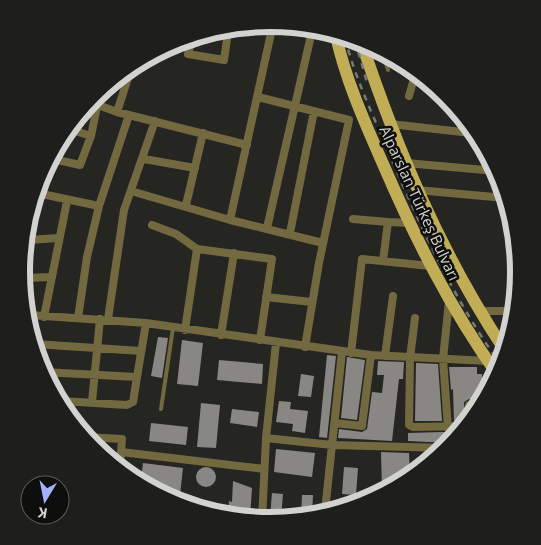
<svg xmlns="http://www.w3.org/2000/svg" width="541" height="545" font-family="'Open Sans',sans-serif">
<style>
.building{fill:#888784}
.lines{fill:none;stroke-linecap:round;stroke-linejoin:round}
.service{stroke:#726941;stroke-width:4}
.minor{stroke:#726941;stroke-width:8}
.primary{stroke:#c2ad57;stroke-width:12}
.rail{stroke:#797976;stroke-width:2.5;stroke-dasharray:6 6;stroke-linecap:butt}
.labels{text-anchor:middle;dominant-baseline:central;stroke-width:5;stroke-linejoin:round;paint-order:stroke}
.street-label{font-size:15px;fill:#d2d2d0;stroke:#0e0e0d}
.rim{fill:none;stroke:#d2d2d0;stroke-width:6}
</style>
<rect width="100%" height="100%" fill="#252522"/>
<path class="building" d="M158,337l10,1 -6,40 -11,-2z
M182,340l21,3 -5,43 -21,-2z
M327,355l9,1 -9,82 -8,-1z
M347,357l18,3 -8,60 -16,-2z
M219,360l44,4 -1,20 -45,-4z
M378,361l26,1 -1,17h-4l-7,62 -54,-3 1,-9 23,3 5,-3 5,-37 10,1 2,-18h-7z
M416,363l22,1 4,57h-27z
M449,367h28v7h5v14l6,-2 -10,15 -9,-2 -5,3 1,19h-11l-1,-32 -2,1z
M301,374l13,2 -3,21 -13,-1z
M279,401l12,1 -1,7 18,2 -3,22 -13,-2 1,-7 -17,-2z
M201,403l19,2 -4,43 -19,-1z
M232,409l27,3 -2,15 -27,-4z
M151,423l37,4 -2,18 -37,-4z
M442,432h16l-8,11 -42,-2v-8z
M276,449l39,4 -3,24 -38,-5z
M381,452l28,1 1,21 -28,18z
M143,463l40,5 -4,36 -38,-24z
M344,467l14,1 -2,27 -14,-1z
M196 477a10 10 0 1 1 20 0a10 10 0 1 1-20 0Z
M233,481l19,7 -2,30 -22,-5 1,-12 3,1z
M272,493l11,1 -2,24 -11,-1z
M302,495h11l-1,19 -11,2z"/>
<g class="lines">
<path class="service" d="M383,54l5,16
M161,409l12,-81"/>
<path class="minor" d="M192,39l-4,15 36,6 4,-28
M431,88l4,1
M409,96l6,-21
M258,97l91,23 -30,143 -14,84
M90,102l27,10 130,33
M117,112l13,-40
M390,124l81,9
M72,130l19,6
M53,159l27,6 11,-29 9,-44
M144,159l51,9
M406,163l90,8
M417,190l88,8
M131,191l99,29 93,23
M37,193l62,13
M186,205l17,-72
M353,219l35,3
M230,220l43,-196
M152,225l24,9 21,15 75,10 -12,81
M267,228l45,-197
M290,233l24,-122
M28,240l30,-2
M383,261l5,-39 21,1
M22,278l30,-1
M266,297l46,5
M480,311h32
M30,315l116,8 225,32 117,6
M44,317l23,-116
M78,318l9,-61 12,-51 30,-91
M415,318l-5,40 -1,67 4,2 49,-1
M108,319l16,-109 31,-89
M185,330l12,-81
M221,335l13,-82
M35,344l106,7
M342,352l-10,93 115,3
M351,353l11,-94 68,7
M385,356l8,-60
M43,372l94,5 9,-54
M62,401l65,4 6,-3 4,-25
M92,402l8,-83
M469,405v10
M335,423l27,3 9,-71
M448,428l-5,-69 6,-58
M86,437l36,2 -2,27
M266,438l66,7 -7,66
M121,452l143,17
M262,520l4,-82 10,-95"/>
<path class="primary" d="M336,36c10,45 29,87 47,128 32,74 67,144 114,210
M361,41c36,108 80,213 143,308"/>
<path class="rail" d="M345,38c10,40 28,77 44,115 31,73 65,147 112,212
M355,40l13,46"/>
</g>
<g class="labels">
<g class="street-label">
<text transform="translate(420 203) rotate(65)">Alparslan Türkeş Bulvarı</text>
</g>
</g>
<path d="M0 0H541V545H0ZM30 272a240 240 0 1 1 480 0a240 240 0 1 1-480 0Z" fill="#1e1e1d" fill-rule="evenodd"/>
<path class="rim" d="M30 272a240 240 0 1 1 480 0a240 240 0 1 1-480 0Z"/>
<g transform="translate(45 500) rotate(190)"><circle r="24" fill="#0e0e0d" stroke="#5c5c5b"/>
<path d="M0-4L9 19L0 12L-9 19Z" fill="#a5b1fc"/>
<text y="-8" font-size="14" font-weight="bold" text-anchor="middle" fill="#d2d2d0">K</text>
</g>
</svg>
